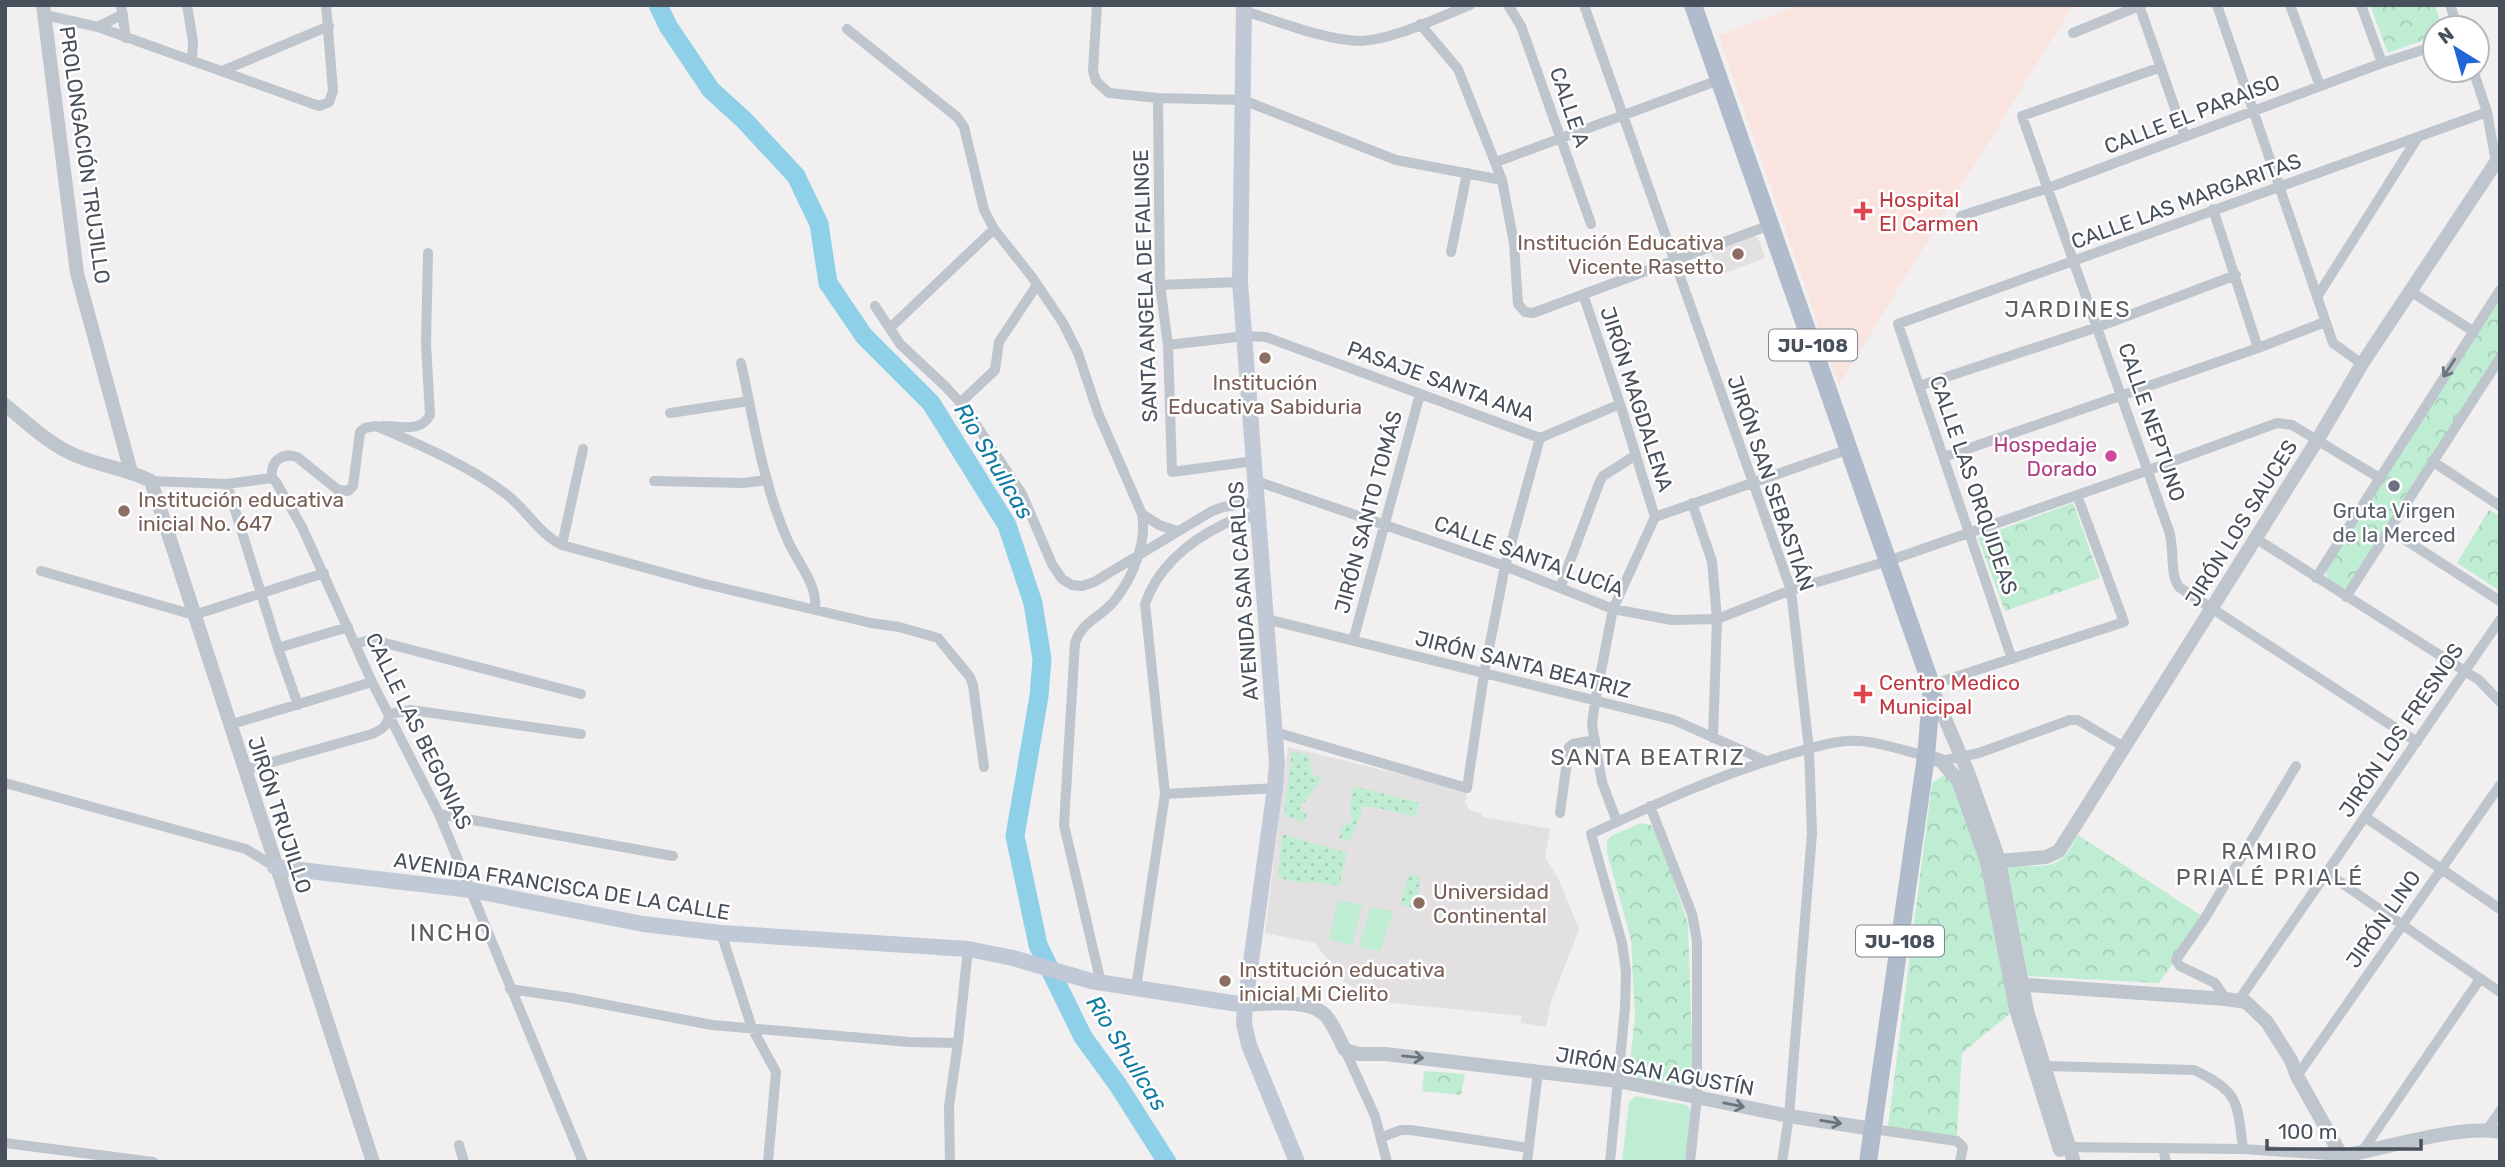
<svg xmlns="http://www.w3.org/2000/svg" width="2505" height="1167" font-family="Rubik,sans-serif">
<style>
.education{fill:#e2e0e0}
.medical{fill:#fae4e0}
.grass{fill:#bfedd4}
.forest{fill:url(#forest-crowns)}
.garden{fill:url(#garden-dots)}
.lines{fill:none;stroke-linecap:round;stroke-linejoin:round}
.river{stroke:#8ed0e8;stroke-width:19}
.minor{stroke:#bec5cd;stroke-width:10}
.tertiary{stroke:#bec5cd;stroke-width:14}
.secondary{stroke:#c0c9d5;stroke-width:16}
.primary{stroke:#b0bccc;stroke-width:18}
.oneway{stroke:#6b747d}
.health-dot{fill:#e0444e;stroke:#fff;stroke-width:2.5}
.education-dot{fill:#8d6e63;stroke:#fff;stroke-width:2.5}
.hotel-dot{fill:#d1479c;stroke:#fff;stroke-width:2.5}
.worship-dot{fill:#6b7280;stroke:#fff;stroke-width:2.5}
.labels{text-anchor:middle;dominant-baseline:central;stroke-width:5;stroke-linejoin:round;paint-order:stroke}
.shield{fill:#fff;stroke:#7f858c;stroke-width:2}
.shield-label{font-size:19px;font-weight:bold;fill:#48515b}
.street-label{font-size:21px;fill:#48515b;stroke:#fff}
.health-label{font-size:21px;fill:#be3a42;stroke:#fff;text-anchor:start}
.education-label{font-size:21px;fill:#785e54;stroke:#fff;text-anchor:start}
.hotel-label{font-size:21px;fill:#b23c85;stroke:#fff;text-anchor:end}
.worship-label{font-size:21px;fill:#5b616d;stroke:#fff}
.neighbourhood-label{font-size:23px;letter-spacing:2px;fill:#5c5f63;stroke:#fff}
.water-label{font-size:23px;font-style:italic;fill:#137ca3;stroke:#fff}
.quarter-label{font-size:24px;letter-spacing:2px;fill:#5c5f63;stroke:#fff}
</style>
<defs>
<pattern id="forest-crowns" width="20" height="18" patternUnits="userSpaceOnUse" patternTransform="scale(1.75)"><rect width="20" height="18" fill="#bfedd4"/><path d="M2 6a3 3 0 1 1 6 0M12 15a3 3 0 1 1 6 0" fill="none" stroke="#a6cdb8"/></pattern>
<pattern id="garden-dots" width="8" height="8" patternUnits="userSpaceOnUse" patternTransform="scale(1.75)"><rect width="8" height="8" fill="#bfedd4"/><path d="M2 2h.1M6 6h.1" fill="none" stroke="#a6cdb8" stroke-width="1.8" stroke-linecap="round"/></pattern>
</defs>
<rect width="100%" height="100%" fill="#f1efef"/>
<path class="education" d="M1750,235l8,3 7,20 -45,17 -10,-25z
M1288,747l168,41 11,4 -2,11 5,7 11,3 2,4 67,12 -5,29 13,20 21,51 -28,73 -5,25 -26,-4 2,-7 -139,-14 -39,-20 -29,-39 -50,-10z"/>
<path class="medical" d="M1799,5h274l-234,380 -120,-349z"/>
<path class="grass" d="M1338,900l24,5 -10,40 -23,-5z
M1370,907l23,4 -12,40 -22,-4z
M1635,1096l52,9 5,8 -7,49h-63l7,-60z"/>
<path class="forest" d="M2370,5h65l7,23h-7v8l-47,17z
M2500,297v54l-149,232 -8,6 -16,-10 -1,-10z
M2073,503l27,75 -95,33 -27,-73z
M2489,510l11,6v75l-43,-28z
M1944,775l10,4 26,75 32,158 -50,41 -5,83 -69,-9 44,-344z
M1641,823l10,2 7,9 30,90 5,153 -8,10 -47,-9 -6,-7 -2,-9 5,-46 -4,-76 -24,-88v-11l4,-5z
M2078,835l127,83 -46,65 -131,-7 -21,-111c15,0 42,5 55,-6 7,-6 11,-16 16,-24z
M1424,1071l41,3 -4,21 -39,-4z"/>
<path class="garden" d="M1292,752l17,3 3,21 11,1 -24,32 8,5 -4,9 -19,-8z
M1353,786l67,17 -5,14 -40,-10h-12l-12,34 -12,-3 3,-11 10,-6 -2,-14z
M1282,834l65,19 -8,33 -29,-5 -1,3 -31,-6z
M1409,874l11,3 -2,32 -18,-5z"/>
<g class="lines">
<path class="river" d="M658,5l10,21 43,64 33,30 52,56 23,48 9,59 36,53 67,67 76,122 26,78 9,56 -3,37 -24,140 23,109 45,92 35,48 49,77"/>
<path class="minor" d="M121,5l5,33
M187,5l6,37 -1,18
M1097,5l-4,66 3,10 13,12 49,5 85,2 153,60 106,20
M1508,5l13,21 70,198
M1584,5l207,585 18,159 3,84 -23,283 -7,46
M2139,5l46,132
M2217,5l116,338 29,21
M2290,5l30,81
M2361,5l21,58
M2450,5l8,23
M1244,11c34,10 83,30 117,30 32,-1 78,-24 109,-36
M45,15l53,12 221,79 10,-4 4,-11 -7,-86
M1420,24l38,45 44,111 12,63 4,61 7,8 8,1 237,-88
M98,27l25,-13
M847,29l110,88 7,10 20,83 10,19 38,48 31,46 15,30 20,60 44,101 17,11 18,6
M2073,33l66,-27
M2161,67l-139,49 147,415c6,18 0,42 10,56l238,155
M2473,70l14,42 9,50 3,2
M222,71l107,-45
M1158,98l2,187 8,60 4,127 82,-11
M1496,162l223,-82
M2213,209l45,139
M1961,216l87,-28 334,-125 53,-17
M1451,252l16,-79
M1160,285l80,-3
M2410,291l63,40
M1583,294l37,110 35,113
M2317,297l101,-160
M875,306l25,38 46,43 19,21 57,86 30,70 10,15 10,6 10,1 12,-4 118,-71 11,-4 35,-5
M890,328l104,-99
M1168,345l77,-9 21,1 274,101 80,-34
M741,363c13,59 22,122 47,178 10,23 30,43 27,69
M1919,386l179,-59 138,-52
M960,403l35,-33 4,-28 38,-57
M670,413l79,-12
M382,426c18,-1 38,8 48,-11l-4,-71 2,-91
M1944,457l314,-109 67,-26
M2432,461l68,45
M272,478c-2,-16 9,-26 25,-21l41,33 10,1 5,-5 7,-54 5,-4 11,-2c44,19 92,39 130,68 21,16 33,40 56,51l139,38 170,40 28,4 39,11 32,39 3,8 11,82
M272,478l4,4 26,45 70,155 67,132 144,348
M151,481l76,3 45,-6
M654,481l89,2 24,-3
M1256,481l249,85 108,43 59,11 45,-1 74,-29 97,-29 261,-91 128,-47 15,2 86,52
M227,484l51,164 20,57
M1692,503l20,58 5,58 -4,119
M2390,530l110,71
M2255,538l224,142 21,22
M562,545l21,-96
M41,571l153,44 130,-42
M2316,578l184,-288
M1560,588l40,-107 3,-5 33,-21
M2346,597l154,-239
M1266,619l408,101 92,41
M1353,641l67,-247
M355,644l14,-4 16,3 196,51
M278,648l70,-21
M2012,659l-114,-335 589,-212
M1931,685l193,-63 -47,-127
M229,725l143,-43
M1275,732l192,56 17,-114 21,-108 35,-128
M1941,761l38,-8 91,-33h8l46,27
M244,770l128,-36c11,-5 15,-8 18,-20l21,-4 170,24
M5,783l241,66 29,18
M1165,794l110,-6
M1650,806l42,108 5,27v157l-7,64
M1560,813l9,-66 4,-3 22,-4
M439,814l234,42
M2365,817l135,92
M1617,822l-15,-40 -10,-57 3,-23 18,-93 42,-92 194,-68
M2327,873l173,119
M721,933l31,95 24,44 -8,90
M1101,983l-37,-158 11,-182c7,-22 27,-26 40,-43 18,-23 32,-57 27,-86
M1136,988l29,-194 -20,-190c13,-38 44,-63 81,-81 9,-5 22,-5 33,-7
M510,989l61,9 141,27 197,17 49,1 10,-94
M2226,999l-11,-16 -35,-17 -4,-6 29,-42 91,-152
M2239,1000l261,-380
M1345,1050l30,66 12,46
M2046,1066l148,4c46,22 43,32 49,79
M2297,1076l203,-291
M1873,1129l84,12 6,6 -3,15
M2487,1130l13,-19
M1382,1137l19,-7h10l118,18
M5,1143l148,19
M459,1145l5,17
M2062,1147l181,2 99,7
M2163,1148l3,14
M2361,1153l119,-174
M950,1162l-1,-56 9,-63
M1527,1162l11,-90
M1610,1162l15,-154 1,-36 -4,-29 -31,-109c64,-30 130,-60 199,-80 18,-5 38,-12 57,-13 25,-2 54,9 79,15"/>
<path class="tertiary" d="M43,5l34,268 54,199
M5,405c23,18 44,40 72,51 24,10 50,13 74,25l222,681
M1932,688l37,87 30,85 28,151 47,151
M1926,756l15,5 17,19 29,82 29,147 44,141
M1987,862l59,-5 13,-6 259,-412 44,-75 138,-208
M2014,984l212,15 20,3 21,20 24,38 6,16 48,86
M1245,1005c22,-1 65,-7 81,11 8,9 13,23 19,34l14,4h26l233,27 171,35 84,13
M2342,1156c42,-7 119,-32 158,-24"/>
<path class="secondary" d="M1244,5l-4,277 37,481 -2,25 -30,217 -1,19 5,21 48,117
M275,867l196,23 172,34 78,9 247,16 45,9 78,23 154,24"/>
<path class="primary" d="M1693,5l239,682 -6,69 -58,406"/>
</g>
<defs><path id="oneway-shaft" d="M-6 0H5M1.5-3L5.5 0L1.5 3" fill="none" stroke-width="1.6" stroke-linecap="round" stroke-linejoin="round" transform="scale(1.75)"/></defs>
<g class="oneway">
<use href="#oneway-shaft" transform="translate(2449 368) rotate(123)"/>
<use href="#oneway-shaft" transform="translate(1413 1057) rotate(6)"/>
<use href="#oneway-shaft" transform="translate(1734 1105) rotate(11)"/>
<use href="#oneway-shaft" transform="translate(1831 1122) rotate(9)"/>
</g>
<g class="health-dot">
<path d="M1859.5 200.5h7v7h7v7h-7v7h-7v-7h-7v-7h7z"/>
<path d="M1859.5 683.5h7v7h7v7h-7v7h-7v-7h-7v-7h7z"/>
</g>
<g class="education-dot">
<circle cx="1738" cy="254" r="7"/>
<circle cx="1265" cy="358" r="7"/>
<circle cx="124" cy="511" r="7"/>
<circle cx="1419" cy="903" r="7"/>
<circle cx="1225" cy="981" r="7"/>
</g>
<circle class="hotel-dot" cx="2111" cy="456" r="7"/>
<circle class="worship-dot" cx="2394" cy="486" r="7"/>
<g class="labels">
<g class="shield">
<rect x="1769" y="329.5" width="88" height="31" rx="5"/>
<rect x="1856" y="925.5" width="88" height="31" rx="5"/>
</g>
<g class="shield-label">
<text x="1813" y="345">JU-108</text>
<text x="1900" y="941">JU-108</text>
</g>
<g class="street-label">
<text transform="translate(1570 107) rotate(71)">CALLE A</text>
<text transform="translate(2192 114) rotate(-21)">CALLE EL PARAISO</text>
<text transform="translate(85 155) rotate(82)">PROLONGACIÓN TRUJILLO</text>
<text transform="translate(2186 201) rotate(-20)">CALLE LAS MARGARITAS</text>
<text transform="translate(1145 286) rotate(-92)">SANTA ANGELA DE FALINGE</text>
<text transform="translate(1441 381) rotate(20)">PASAJE SANTA ANA</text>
<text transform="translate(1637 399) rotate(72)">JIRÓN MAGDALENA</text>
<text transform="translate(2152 422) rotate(71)">CALLE NEPTUNO</text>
<text transform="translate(1771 483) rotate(71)">JIRÓN SAN SEBASTIÁN</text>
<text transform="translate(1974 485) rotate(71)">CALLE LAS ORQUIDEAS</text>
<text transform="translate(1368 512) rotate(-75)">JIRÓN SANTO TOMÁS</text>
<text transform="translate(2241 523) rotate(-58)">JIRÓN LOS SAUCES</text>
<text transform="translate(1529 556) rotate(20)">CALLE SANTA LUCÍA</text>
<text transform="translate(1243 591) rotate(-94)">AVENIDA SAN CARLOS</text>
<text transform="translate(1523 664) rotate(14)">JIRÓN SANTA BEATRIZ</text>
<text transform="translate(2401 730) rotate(-56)">JIRÓN LOS FRESNOS</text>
<text transform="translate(419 731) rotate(64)">CALLE LAS BEGONIAS</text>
<text transform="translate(280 815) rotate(72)">JIRÓN TRUJILLO</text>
<text transform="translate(562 886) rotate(9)">AVENIDA FRANCISCA DE LA CALLE</text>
<text transform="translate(2383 919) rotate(-55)">JIRÓN LINO</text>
<text transform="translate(1655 1071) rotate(10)">JIRÓN SAN AGUSTÍN</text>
</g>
<g class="health-label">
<text x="1879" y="199">Hospital<tspan x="1879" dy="24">El Carmen</tspan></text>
<text x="1879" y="682">Centro Medico<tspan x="1879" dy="24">Municipal</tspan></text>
</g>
<g class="education-label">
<text x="1724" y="242" text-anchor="end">Institución Educativa<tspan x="1724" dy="24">Vicente Rasetto</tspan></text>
<text x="1265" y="382" text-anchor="middle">Institución<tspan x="1265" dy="24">Educativa Sabiduria</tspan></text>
<text x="138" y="499">Institución educativa<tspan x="138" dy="24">inicial No. 647</tspan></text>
<text x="1433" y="891">Universidad<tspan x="1433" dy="24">Continental</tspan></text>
<text x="1239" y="969">Institución educativa<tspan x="1239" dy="24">inicial Mi Cielito</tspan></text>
</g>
<g class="hotel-label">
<text x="2097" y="444">Hospedaje<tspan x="2097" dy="24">Dorado</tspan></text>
</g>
<g class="worship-label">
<text x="2394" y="510">Gruta Virgen<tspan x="2394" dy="24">de la Merced</tspan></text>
</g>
<g class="neighbourhood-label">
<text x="2068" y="309">JARDINES</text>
<text x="1648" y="757">SANTA BEATRIZ</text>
<text x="2270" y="851">RAMIRO<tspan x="2270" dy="26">PRIALÉ PRIALÉ</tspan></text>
</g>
<g class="water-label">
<text transform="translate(994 461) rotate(59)">Rio Shullcas</text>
<text transform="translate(1127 1053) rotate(58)">Rio Shullcas</text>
</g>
<g class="quarter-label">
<text x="451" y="933">INCHO</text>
</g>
</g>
<rect width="2505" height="1167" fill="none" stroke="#48515b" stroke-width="14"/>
<g transform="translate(2456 49) rotate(323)"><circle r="33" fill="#ffffff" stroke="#b6b9bd" stroke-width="2"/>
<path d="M0-5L12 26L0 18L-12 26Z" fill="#2166d9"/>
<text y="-10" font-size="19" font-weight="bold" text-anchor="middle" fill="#48515b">N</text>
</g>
<path d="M2267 1139v10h154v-10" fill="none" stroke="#48515b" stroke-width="3.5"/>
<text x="2278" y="1139" font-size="21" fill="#48515b" stroke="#ffffff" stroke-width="5" paint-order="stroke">100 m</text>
</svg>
